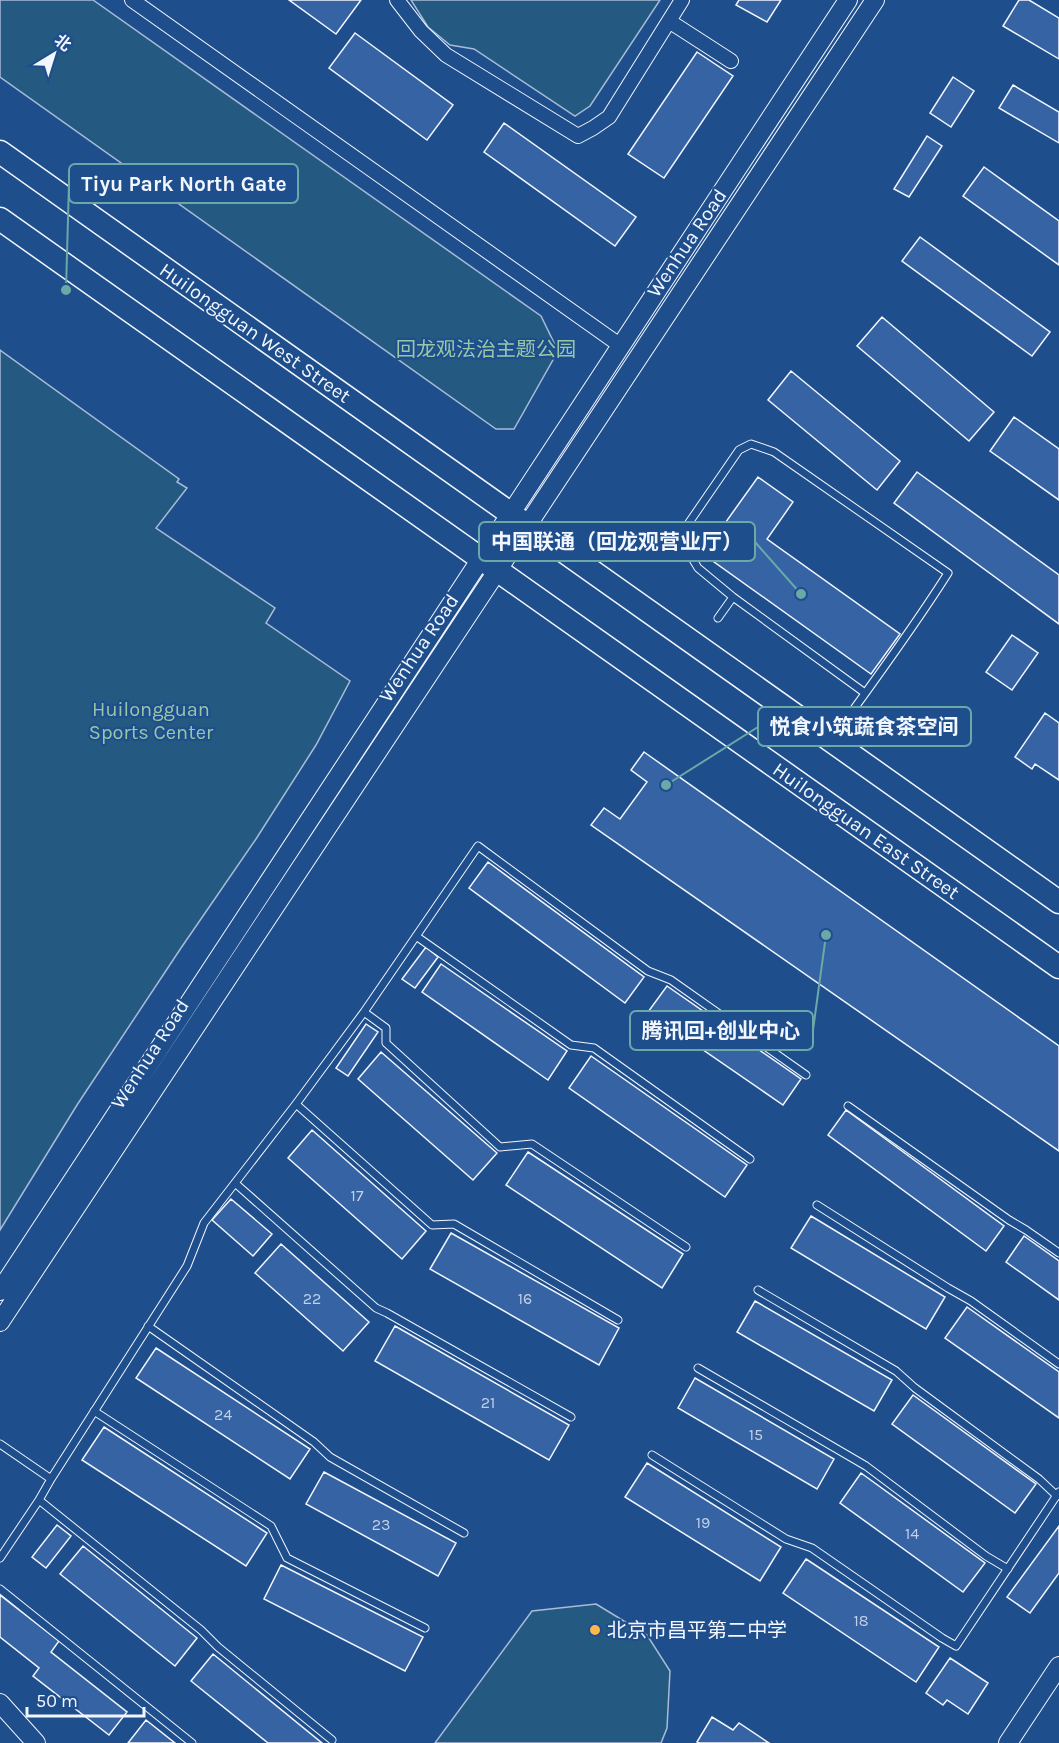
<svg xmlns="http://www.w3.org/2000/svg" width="1059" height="1743" font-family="Karla,'Noto Sans SC',sans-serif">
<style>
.green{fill:#245a82;stroke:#a8bbd7;stroke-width:1.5}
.building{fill:#3563a3;stroke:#f2f6ff;stroke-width:1.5}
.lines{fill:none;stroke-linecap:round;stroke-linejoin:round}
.service-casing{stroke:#f2f6ff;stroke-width:9}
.minor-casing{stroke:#f2f6ff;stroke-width:16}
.tertiary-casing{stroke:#f2f6ff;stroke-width:20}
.primary-casing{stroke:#f2f6ff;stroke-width:25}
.service{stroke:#1f4e8c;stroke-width:7}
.minor{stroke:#1f4e8c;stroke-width:14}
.tertiary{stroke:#1f4e8c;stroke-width:18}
.primary{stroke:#1f4e8c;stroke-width:22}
.poi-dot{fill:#ffb74d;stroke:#1f4e8c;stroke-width:2}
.labels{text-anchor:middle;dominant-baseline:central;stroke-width:4.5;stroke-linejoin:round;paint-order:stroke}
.number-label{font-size:16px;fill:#c3d1e8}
.street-label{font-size:20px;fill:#f2f6ff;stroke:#1f4e8c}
.park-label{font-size:20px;fill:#97c8a6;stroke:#1f4e8c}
.poi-label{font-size:20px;fill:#f2f6ff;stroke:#1f4e8c;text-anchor:start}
.leader{fill:none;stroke:#6aa9a8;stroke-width:2}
.callout-dot{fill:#6aa9a8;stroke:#1f4e8c;stroke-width:2}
.callout{fill:#1f4e8c;stroke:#6aa9a8;stroke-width:2}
.callout-label{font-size:21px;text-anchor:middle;font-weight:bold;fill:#f2f6ff}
</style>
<rect width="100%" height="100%" fill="#1f4e8c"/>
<path class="green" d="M0,0h93l448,316 17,35 -44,78h-18l-496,-352z
M411,0h249l-70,106 -15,10 -101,-67 -24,-4 -22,-18z
M0,350l179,129 -2,3 10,6 -31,40 119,80 -9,15 84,58 -34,64 -60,94 -75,109 -104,157 -77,125z
M596,1604l51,31 23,36 -3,57 -6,15h-226l97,-132z"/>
<path class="building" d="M289,0h72l-25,34z
M739,0h42l-14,22 -31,-17z
M1019,0h10l30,18v41l-56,-33z
M355,33l98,72 -26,35 -98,-72z
M697,52l36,24 -69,102 -36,-24z
M953,77l21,14 -23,36 -21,-14z
M1013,85l46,27v31l-60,-35z
M504,123l132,94 -21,29 -131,-94z
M927,136l15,10 -33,51 -15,-8z
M984,167l75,54v44l-96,-69z
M920,237l130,95 -18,24 -130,-95z
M882,317l112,95 -25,29 -112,-95z
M791,371l109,90 -23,29 -109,-90z
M1014,417l45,32v51l-69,-49z
M917,472l142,103v49l-165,-121z
M758,477l35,25 -26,37 133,95 -29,40 -168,-120z
M1012,635l26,18 -26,37 -26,-18z
M1045,713l14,10v57l-24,-16 -3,5 -17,-12z
M644,752l415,294v105l-468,-326 13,-17 16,11 27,-37 -16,-12z
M488,862l156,115 -19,26 -156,-115z
M426,947l12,10 -23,31 -13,-9z
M441,964l126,87 -19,29 -126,-88z
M667,986l134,93 -18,26 -135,-93z
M366,1024l12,8 -30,44 -12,-8z
M381,1052l116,101 -24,27 -115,-101z
M591,1056l156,109 -22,32 -156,-109z
M846,1110l158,116 -18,25 -158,-116z
M312,1130l114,101 -24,28 -114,-101z
M528,1152l155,102 -21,34 -156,-103z
M231,1199l41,35 -19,22 -41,-36z
M811,1216l134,81 -19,32 -135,-81z
M451,1233l168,95 -20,37 -169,-96z
M1024,1236l35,25v39l-53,-38z
M281,1244l88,78 -26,29 -88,-78z
M755,1301l137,79 -18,31 -137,-79z
M967,1307l92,65v46l-114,-80z
M395,1326l174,99 -20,35 -174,-99z
M156,1348l154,101 -20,30 -154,-101z
M695,1378l139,81 -17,30 -139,-81z
M913,1395l123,89 -21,29 -123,-89z
M104,1427l163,106 -21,33 -164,-106z
M647,1463l134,84 -21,34 -135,-84z
M324,1472l132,71 -18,33 -132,-72z
M861,1473l124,90 -22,29 -123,-89z
M57,1525l14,11 -25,32 -14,-11z
M1059,1526v47l-29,40 -23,-16z
M83,1546l114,92 -22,28 -115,-92z
M806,1559l133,88 -23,35 -133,-89z
M281,1565l142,72 -18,34 -141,-72z
M0,1595l59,46 -8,11 76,60 -18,23 -76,-59 6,-8 -39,-31z
M213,1654l109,89h-54l-77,-62z
M950,1658l38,25 -20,31 -21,-14 -4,5 -17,-12z
M712,1717l21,13 6,-7 30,20h-70l-2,-1z
M146,1720l29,23h-47z"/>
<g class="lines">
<g class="service-casing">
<path id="service" d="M718,618l15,-21
M832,739c40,-55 80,-109 116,-166l-174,-121 -23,-8 -12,6 -53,77v21l12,20 35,29 132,96
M416,936l155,109 23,3 156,111
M364,1012l22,16v15l114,104 32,-3 154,103
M296,1104l136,121 22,-1 164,96
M848,1106l161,114 17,10 33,23
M235,1183l141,125 11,5 184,104
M817,1205l131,83 23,13 88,63
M758,1290l138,81 19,17 124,91 18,17
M148,1326l166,116 16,15 134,76
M698,1368l168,98 120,90 22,13
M94,1411l177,115 16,32 138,70
M0,1444l51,35 -12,21 162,130 17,17 114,93
M652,1455l134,84 26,9 130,90 14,8 103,-154
M51,1479l136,-213 17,-43 92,-119 68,-92 114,-166 170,125 23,9 135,95
M0,1558l39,-58
M0,1589l192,154"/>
</g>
<g class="minor-casing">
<path id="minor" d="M132,0l489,346
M397,0l24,31 25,24 132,81 15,-8 16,-11 73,-117
M669,21l62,40"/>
</g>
<g class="tertiary-casing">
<path id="tertiary" d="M0,1291l848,-1291
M0,1322l875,-1322
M0,1703l36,40
M1008,1743l51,-77"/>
</g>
<g class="primary-casing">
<path id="primary" d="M0,152l1059,750
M0,219l1059,748"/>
</g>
<use href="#service" class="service"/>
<use href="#minor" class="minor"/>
<use href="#tertiary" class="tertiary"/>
<use href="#primary" class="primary"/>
</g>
<circle class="poi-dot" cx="595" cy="1630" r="6"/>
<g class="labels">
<g class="number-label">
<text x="357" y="1195">17</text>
<text x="312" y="1298">22</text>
<text x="525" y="1298">16</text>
<text x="488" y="1402">21</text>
<text x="223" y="1414">24</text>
<text x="756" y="1434">15</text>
<text x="703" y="1522">19</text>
<text x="381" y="1524">23</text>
<text x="912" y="1533">14</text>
<text x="861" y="1620">18</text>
</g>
<g class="street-label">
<text transform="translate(687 243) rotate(-56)">Wenhua Road</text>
<text transform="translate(255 333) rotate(35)">Huilongguan West Street</text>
<text transform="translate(419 648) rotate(-56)">Wenhua Road</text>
<text transform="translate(866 831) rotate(35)">Huilongguan East Street</text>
<text transform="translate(150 1054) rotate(-57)">Wenhua Road</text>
</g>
<g class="park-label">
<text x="486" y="349">回龙观法治主题公园</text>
<text x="151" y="709">Huilongguan<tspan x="151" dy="23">Sports Center</tspan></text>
</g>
<g class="poi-label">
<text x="607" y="1630">北京市昌平第二中学</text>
</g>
</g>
<path class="leader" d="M66 290L69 183M801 594L755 542M666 785L758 727M826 935L813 1030"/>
<g class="callout-dot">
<circle cx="66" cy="290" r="6"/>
<circle cx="801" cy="594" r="6"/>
<circle cx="666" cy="785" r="6"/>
<circle cx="826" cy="935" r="6"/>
</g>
<g class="callout">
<rect x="69" y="164" width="229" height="39" rx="6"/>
<rect x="479" y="522" width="276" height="39" rx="6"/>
<rect x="758" y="707" width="213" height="39" rx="6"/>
<rect x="630" y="1011" width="183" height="39" rx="6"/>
</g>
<g class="callout-label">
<text x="184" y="191">Tiyu Park North Gate</text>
<text x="617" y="549">中国联通（回龙观营业厅）</text>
<text x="864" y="734">悦食小筑蔬食茶空间</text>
<text x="721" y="1038">腾讯回+创业中心</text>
</g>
<g transform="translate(54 54) rotate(38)" stroke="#1f4e8c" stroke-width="4.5" paint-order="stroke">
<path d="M0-4.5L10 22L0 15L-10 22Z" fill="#f2f6ff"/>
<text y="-9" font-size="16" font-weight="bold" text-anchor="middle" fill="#f2f6ff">北</text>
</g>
<path d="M27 1707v9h117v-9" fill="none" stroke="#f2f6ff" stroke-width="3"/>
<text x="36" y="1707" font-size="18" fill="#f2f6ff" stroke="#1f4e8c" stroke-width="4.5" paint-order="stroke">50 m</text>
</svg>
